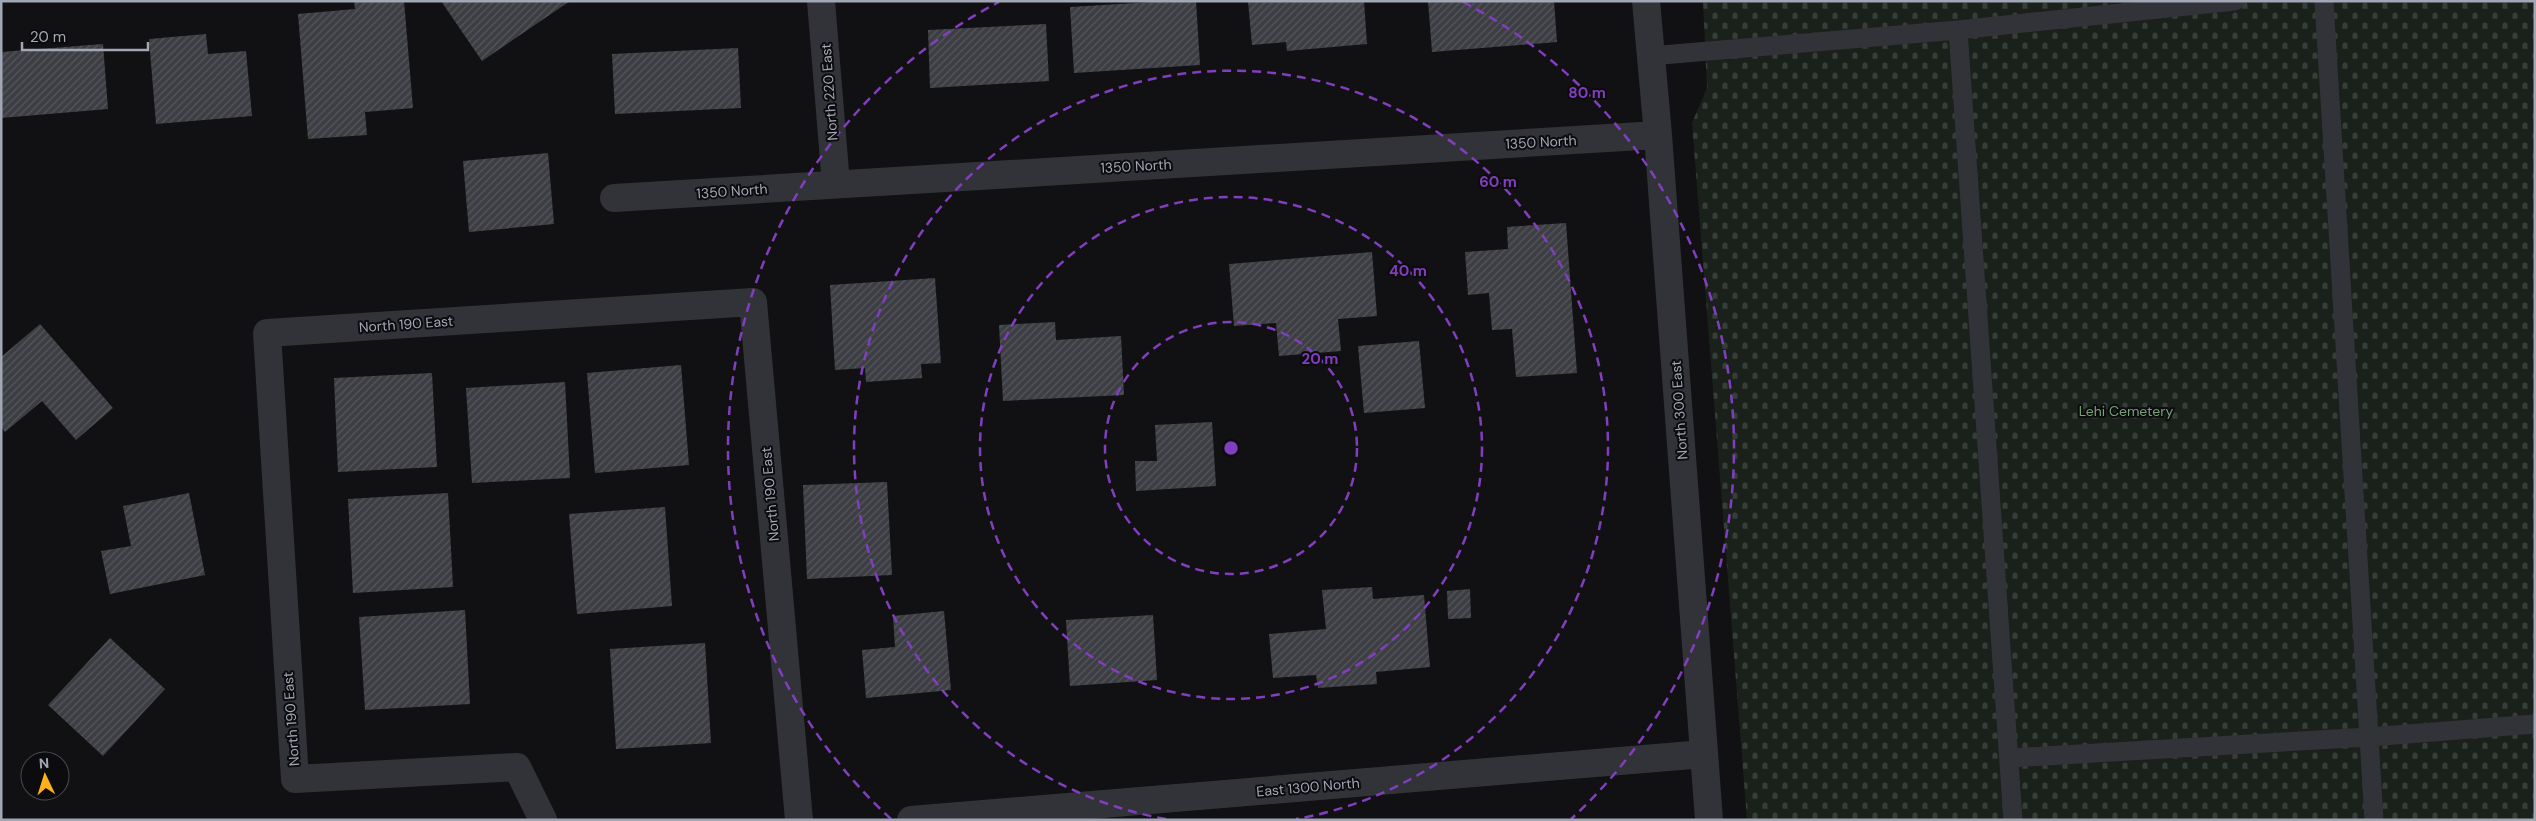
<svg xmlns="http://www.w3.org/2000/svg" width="2536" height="821" font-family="'DM Sans',sans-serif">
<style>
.cemetery{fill:url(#cemetery-stones)}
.building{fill:url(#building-hatch)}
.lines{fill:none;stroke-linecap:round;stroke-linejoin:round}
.service{stroke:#323338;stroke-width:19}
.minor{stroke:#323338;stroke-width:28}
.ring{fill:none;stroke:#813ebe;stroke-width:2.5;stroke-dasharray:9 6}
.labels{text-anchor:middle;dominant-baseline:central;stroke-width:4;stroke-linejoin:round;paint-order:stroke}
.street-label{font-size:14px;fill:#a1a7b5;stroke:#0c0c0e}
.park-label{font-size:14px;fill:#76a278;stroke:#0c0c0e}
.centre{fill:#813ebe;stroke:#0c0c0e;stroke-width:2.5}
.ring-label{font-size:15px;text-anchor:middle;font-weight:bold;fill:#813ebe;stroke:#0c0c0e;stroke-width:4;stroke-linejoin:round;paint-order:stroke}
</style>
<defs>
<pattern id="cemetery-stones" width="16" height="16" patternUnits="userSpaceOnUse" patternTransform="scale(1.25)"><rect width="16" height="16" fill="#19211a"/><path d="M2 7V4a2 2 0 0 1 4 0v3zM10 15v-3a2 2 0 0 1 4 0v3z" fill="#373e39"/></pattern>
<pattern id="building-hatch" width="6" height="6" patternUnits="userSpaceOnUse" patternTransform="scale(1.25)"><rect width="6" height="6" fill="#3d3e43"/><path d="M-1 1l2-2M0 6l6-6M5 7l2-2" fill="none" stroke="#56575c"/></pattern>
</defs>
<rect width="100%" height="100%" fill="#111113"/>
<path class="cemetery" d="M1703,1h832v819h-788l-55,-697 15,-35z"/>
<path class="building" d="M354,1h50l9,107 -48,4 2,23 -59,4 -10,-125 57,-5z
M441,1h129l-88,60z
M1169,1h27l4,64 -126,8 -4,-66z
M1248,1h116l3,43 -80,7 -1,-9 -34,3z
M1428,1h126l3,41 -125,10z
M1046,24l3,57 -119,7 -2,-58z
M206,34l2,20 38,-3 6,65 -96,8 -7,-85z
M103,44l5,65 -107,9v-66z
M738,48l3,60 -126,6 -3,-60z
M548,153l6,71 -85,8 -6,-71z
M1566,223l11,150 -61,4 -4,-48 -20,1 -3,-37 -21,2 -3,-43 43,-3 -1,-22z
M1372,252l5,64 -39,3 3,32 -62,5 -3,-33 -42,3 -5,-62z
M935,278l6,85 -20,1 1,14 -56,4 -1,-14 -30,2 -5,-85z
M1055,322l1,18 65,-4 3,59 -121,6 -4,-76z
M40,324l73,84 -37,32 -34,-39 -37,31 -4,-5v-70z
M1419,341l6,67 -61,5 -6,-67z
M681,365l8,100 -94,8 -8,-100z
M432,373l5,94 -99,5 -4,-94z
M565,382l5,96 -98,5 -6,-95z
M1212,422l4,64 -80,5 -1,-30h22l-2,-36z
M887,482l5,93 -85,4 -4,-94z
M189,493l16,82 -95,19 -9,-43 30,-5 -8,-40z
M448,493l5,94 -100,6 -5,-94z
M665,507l7,99 -95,8 -8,-100z
M1372,587l1,12 51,-4 6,72 -54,5 1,12 -59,4 -2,-13 -43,3 -4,-44 57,-5 -4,-39z
M1470,589l1,29 -23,1 -1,-28z
M465,610l5,94 -105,6 -6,-93z
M944,611l7,79 -85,8 -4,-48 33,-3 -2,-31z
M1153,615l4,65 -87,6 -4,-66z
M110,638l55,51 -62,67 -55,-51z
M705,643l6,100 -95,6 -6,-100z"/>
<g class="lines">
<path class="service" d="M2324,1l50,819
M1958,30l55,790
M1650,56l308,-26 277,-29
M2010,758l359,-21 166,-13"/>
<path class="minor" d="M821,1l15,183
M1646,1l12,134 51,685
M614,198l1044,-63
M543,820l-26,-53 -222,12 -28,-446 486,-31 46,518
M911,820l793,-66"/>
</g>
<g class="ring">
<circle cx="1231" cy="448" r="126"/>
<circle cx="1231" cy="448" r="251"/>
<path d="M1166 819A377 377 0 1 1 1296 819"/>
<path d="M891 819A503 503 0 0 1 999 2M1463 2A503 503 0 0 1 1571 819"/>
</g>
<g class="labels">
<g class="street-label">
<text transform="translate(829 92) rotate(-94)">North 220 East</text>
<text transform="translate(1541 142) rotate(-3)">1350 North</text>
<text transform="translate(1136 166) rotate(-3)">1350 North</text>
<text transform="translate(732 191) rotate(-4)">1350 North</text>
<text transform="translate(406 324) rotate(-4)">North 190 East</text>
<text transform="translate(1679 410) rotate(-94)">North 300 East</text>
<text transform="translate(770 494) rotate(-95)">North 190 East</text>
<text transform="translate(291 719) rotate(-94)">North 190 East</text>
<text transform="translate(1308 787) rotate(-5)">East 1300 North</text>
</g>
<g class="park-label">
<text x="2126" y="411">Lehi Cemetery</text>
</g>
</g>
<circle cx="1231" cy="448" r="8" class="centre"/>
<g class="ring-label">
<text x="1587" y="98">80 m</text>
<text x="1498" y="187">60 m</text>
<text x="1408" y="276">40 m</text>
<text x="1320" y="364">20 m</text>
</g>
<rect width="2536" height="821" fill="none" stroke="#a1a7b5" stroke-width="5"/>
<g transform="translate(45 776) rotate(356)"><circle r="24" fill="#0c0c0e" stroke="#484a51"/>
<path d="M0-4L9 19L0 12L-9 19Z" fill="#ffb11d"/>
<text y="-8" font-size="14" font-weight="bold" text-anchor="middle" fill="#a1a7b5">N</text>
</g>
<path d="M22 42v8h126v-8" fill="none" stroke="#a1a7b5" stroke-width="2.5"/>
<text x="30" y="42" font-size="15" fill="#a1a7b5" stroke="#0c0c0e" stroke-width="4" paint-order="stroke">20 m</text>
</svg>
